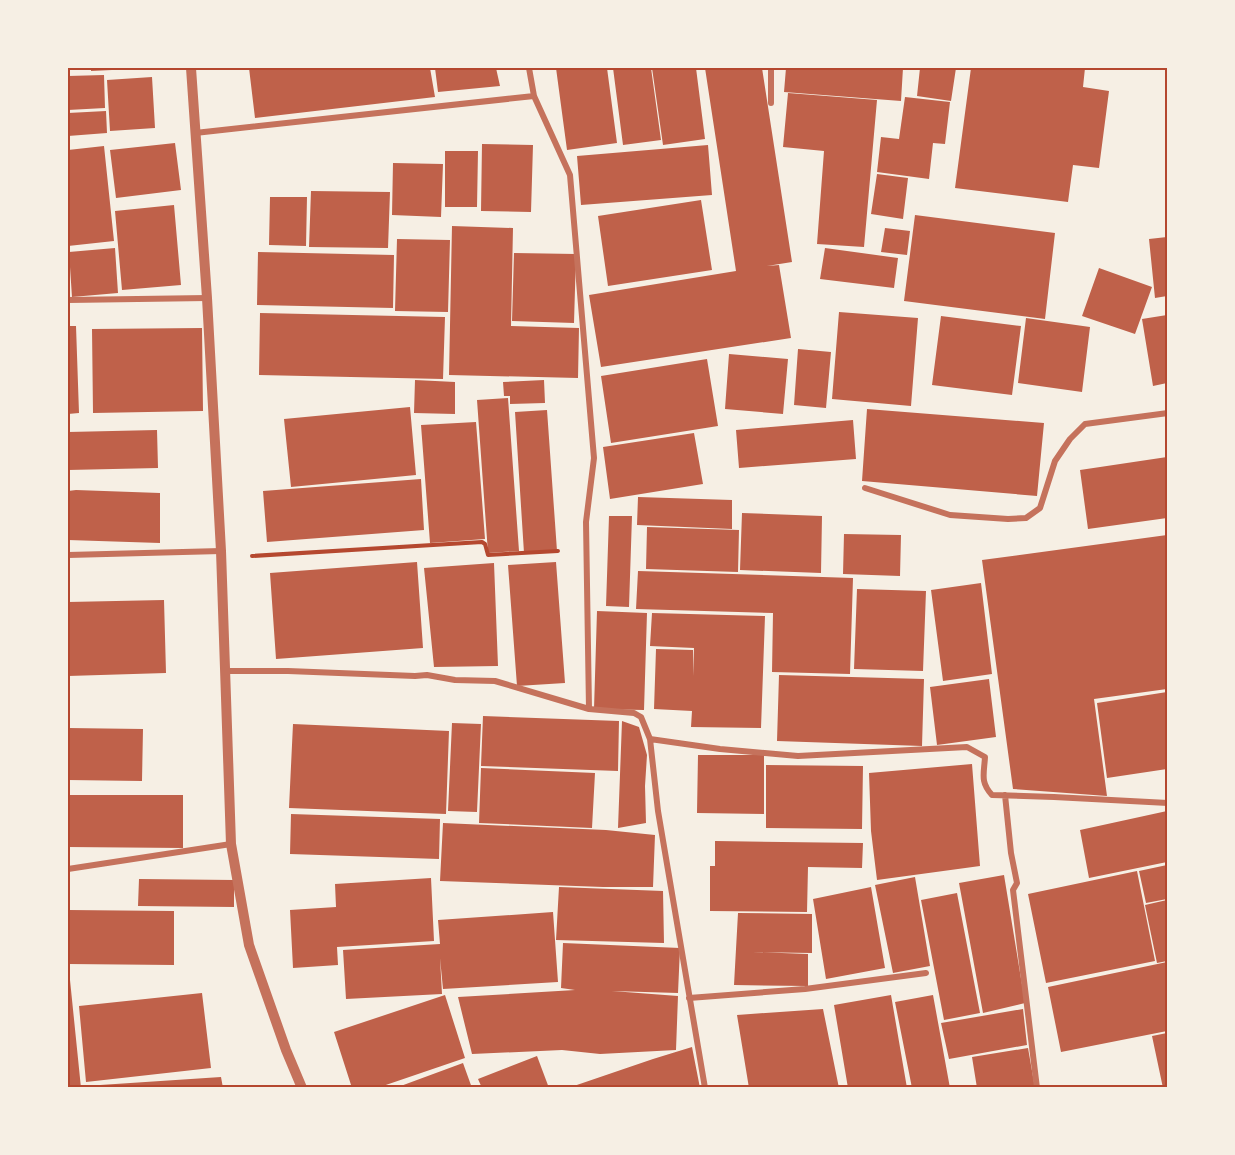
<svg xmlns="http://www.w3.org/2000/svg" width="1235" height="1155" font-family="'Roboto Condensed',sans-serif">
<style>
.building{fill:#bf614a}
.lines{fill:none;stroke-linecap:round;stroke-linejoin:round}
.path{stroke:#b5482f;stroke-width:4}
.minor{stroke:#c5725c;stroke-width:6}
.tertiary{stroke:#c5725c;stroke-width:10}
.neatline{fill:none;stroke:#b5482f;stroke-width:2}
</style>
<rect width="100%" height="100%" fill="#f6efe4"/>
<path class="building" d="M91,68h42v1l-42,2z
M249,68h181l5,29 -180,21z
M435,68h61l4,18 -62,6z
M556,68h51l10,75 -50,7z
M613,68h38l10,72 -38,5z
M652,68h44l9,71 -42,6z
M705,68h57l30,194 -25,4 12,-1 12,73 -190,29 -12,-72 147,-24z
M786,68h117l-2,33 -117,-9z
M920,68h36l-5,33 -34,-5z
M971,68h114l-2,19 26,4 -10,77 -26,-3 -5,37 -113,-14z
M104,75l1,33 -37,2v-34z
M152,77l3,51 -45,3 -3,-51z
M788,93l89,7 -13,147 -47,-3 7,-93 -41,-4z
M905,97l45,5 -5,42 -12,-1 -4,36 -52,-7 4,-35 18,2z
M106,111l1,22 -39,3v-23z
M175,143l6,47 -65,8 -6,-48z
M482,144l51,1 -2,67 -50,-1z
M708,145l4,50 -131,10 -4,-49z
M104,146l10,95 -46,5v-96z
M445,151h33l-1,56h-32z
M393,163l50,1 -2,53 -49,-2z
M877,174l31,4 -5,41 -32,-5z
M311,191l79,1 -2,56 -79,-1z
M270,197h37l-1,49 -37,-1z
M701,200l11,70 -104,16 -10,-70z
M174,205l7,80 -59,5 -7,-79z
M915,215l140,18 -10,86 -141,-18z
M452,226l61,2 -2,98 68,2 -1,50 -129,-3z
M885,228l25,3 -3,24 -26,-3z
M1167,237v59l-12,2 -6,-59z
M397,239l53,1 -2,72 -53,-1z
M115,248l3,45 -46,4 -3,-45z
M825,248l73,10 -4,30 -74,-9z
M258,252l136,3 -1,53 -136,-3z
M514,253l62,1 -2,69 -62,-2z
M1099,268l53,19 -17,47 -53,-18z
M839,312l79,6 -7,88 -79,-7z
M260,313l185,4 -2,62 -184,-4z
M1167,315v68l-14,3 -11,-67z
M941,316l80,10 -9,69 -80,-10z
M1026,318l64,9 -8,65 -64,-9z
M68,326h8l3,87 -11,1z
M202,328l1,83 -110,2 -1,-84z
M798,349l33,3 -5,56 -32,-3z
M729,354l59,5 -5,55 -58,-5z
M707,359l11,67 -107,17 -10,-67z
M415,380l40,2v32l-41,-1z
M544,380l1,23 -35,1v-8h-6l-1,-14z
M508,398l11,153 -31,2 -11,-153z
M410,407l6,68 -125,12 -7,-68z
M867,409l177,14 -7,73 -175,-15z
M547,410l10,141 -33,2 -9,-141z
M853,420l3,39 -117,9 -3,-38z
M476,422l9,117 -55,4 -9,-118z
M157,430l1,38 -90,2v-38z
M694,433l9,51 -93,15 -7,-52z
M1167,457v61l-79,11 -8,-59z
M421,479l3,51 -157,12 -4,-51z
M76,490l84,3v50l-92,-3v-49z
M638,497l94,3v29l-95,-4z
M742,513l80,3 -1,57 -81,-3z
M609,516h23l-3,91 -23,-1z
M647,527l92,3 -1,42 -92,-3z
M844,534l57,1 -1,41 -57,-2z
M1167,535v154l-73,10 13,97 -94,-7 -31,-229z
M417,562l6,86 -147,11 -6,-86z
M556,562l9,121 -48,3 -9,-121z
M494,563l4,103 -64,1 -10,-99z
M638,571l215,7 -3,96 -78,-2 1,-59 -137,-4z
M981,583l11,91 -49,7 -12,-91z
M857,589l69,2 -3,80 -69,-2z
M164,600l2,73 -98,3v-74z
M597,611l50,2 -3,97 -50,-1z
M652,613l113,3 -4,112 -70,-1 1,-16 -38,-2 2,-60 37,1v26l1,-28 -44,-2z
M779,675l145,4 -2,67 -145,-5z
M989,679l7,58 -59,8 -7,-58z
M1167,692v77l-60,9 -10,-75z
M483,716l136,5 -1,50 -137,-5z
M622,721l17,6 8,28 -2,31 1,37 -28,5z
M452,723l29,1 -4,88 -29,-1z
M293,724l156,7 -3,83 -157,-6z
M68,728l75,1 -1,52 -74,-1z
M698,755h66v59l-67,-1z
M972,764l8,102 -103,14 -6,-49 -2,-58z
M766,765l97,1 -1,63 -96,-1z
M481,768l114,5 -3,55 -113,-5z
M68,795h115v53l-115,-1z
M1167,811v51l-78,16 -9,-48z
M291,814l149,5 -1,40 -149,-5z
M443,823l163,7 49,5 -2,52h-50l-163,-6z
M715,841l148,2 -1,25 -54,-1 -1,45 -97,-1v-45h5z
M1167,865v34l-21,4 -7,-32z
M1137,871l18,90 -109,22 -18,-89z
M1004,875l21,128 -42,10 -24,-130z
M915,877l15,89 -37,7 -18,-88z
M431,878l3,63 -97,6 1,18 -45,3 -3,-58 46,-3 -1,-23z
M139,879l95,1v27l-96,-1z
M559,887l104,4 1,52 -108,-3z
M871,887l14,81 -59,11 -13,-80z
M957,893l23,120 -36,7 -23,-120z
M1167,900v61l-10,2 -12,-58z
M68,910l106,1v54l-106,-1z
M553,912l5,70 -115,7 -3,-31 2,36 -96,5 -3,-49 97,-6 -2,-24z
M738,913l74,1v39l-60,-1 56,2v32l-74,-1z
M563,943l117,5 -2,45 -66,-2 66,5 -2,54 -76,4 -38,-4 -90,4 -14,-57 117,-7 -14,-2z
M1167,962v69l-106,21 -13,-65z
M68,980h2l11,108h-13z
M202,993l9,75 -125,14 -7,-76z
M445,995l20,63 -88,30h-25l-18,-56z
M891,995l16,93h-59l-14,-83z
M933,995l17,93h-38l-17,-86z
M823,1009l16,79h-90l-12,-73z
M1023,1009l4,36 -78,14 -8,-36z
M1167,1033v55h-4l-11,-52z
M692,1047l8,41h-132l85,-29z
M1028,1048l7,40h-58l-5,-31z
M537,1056l12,32h-67l-4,-9z
M463,1063l9,25h-74v-1z
M221,1077l2,11h-138v-2z"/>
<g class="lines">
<path class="path" d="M252,556l230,-14 3,2 3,11 70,-4"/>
<path class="minor" d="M529,68l5,28 36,79 24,283 -8,64 3,187
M771,68v35
M195,133l339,-37
M68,300l139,-2
M865,488l85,27 58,4 18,-1 14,-10 15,-47 15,-22 15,-15 83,-11
M68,555l153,-4
M224,671h64l127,5 12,-1 28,5 40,1 94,28 45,4 7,4 9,22 70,10 78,7 169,-9 18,10c-1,17 -5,25 7,38l62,2 114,6
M650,739l8,72 47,277
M1005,795l6,58 6,30 -4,7 24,198
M68,869l163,-25
M689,998l116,-9 121,-16"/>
<path class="tertiary" d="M191,68l16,230 14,253 10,293 18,101 37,105 16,38"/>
</g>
<rect width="1235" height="1155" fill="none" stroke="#f6efe4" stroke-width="138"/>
<rect x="69" y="69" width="1097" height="1017" class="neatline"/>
</svg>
